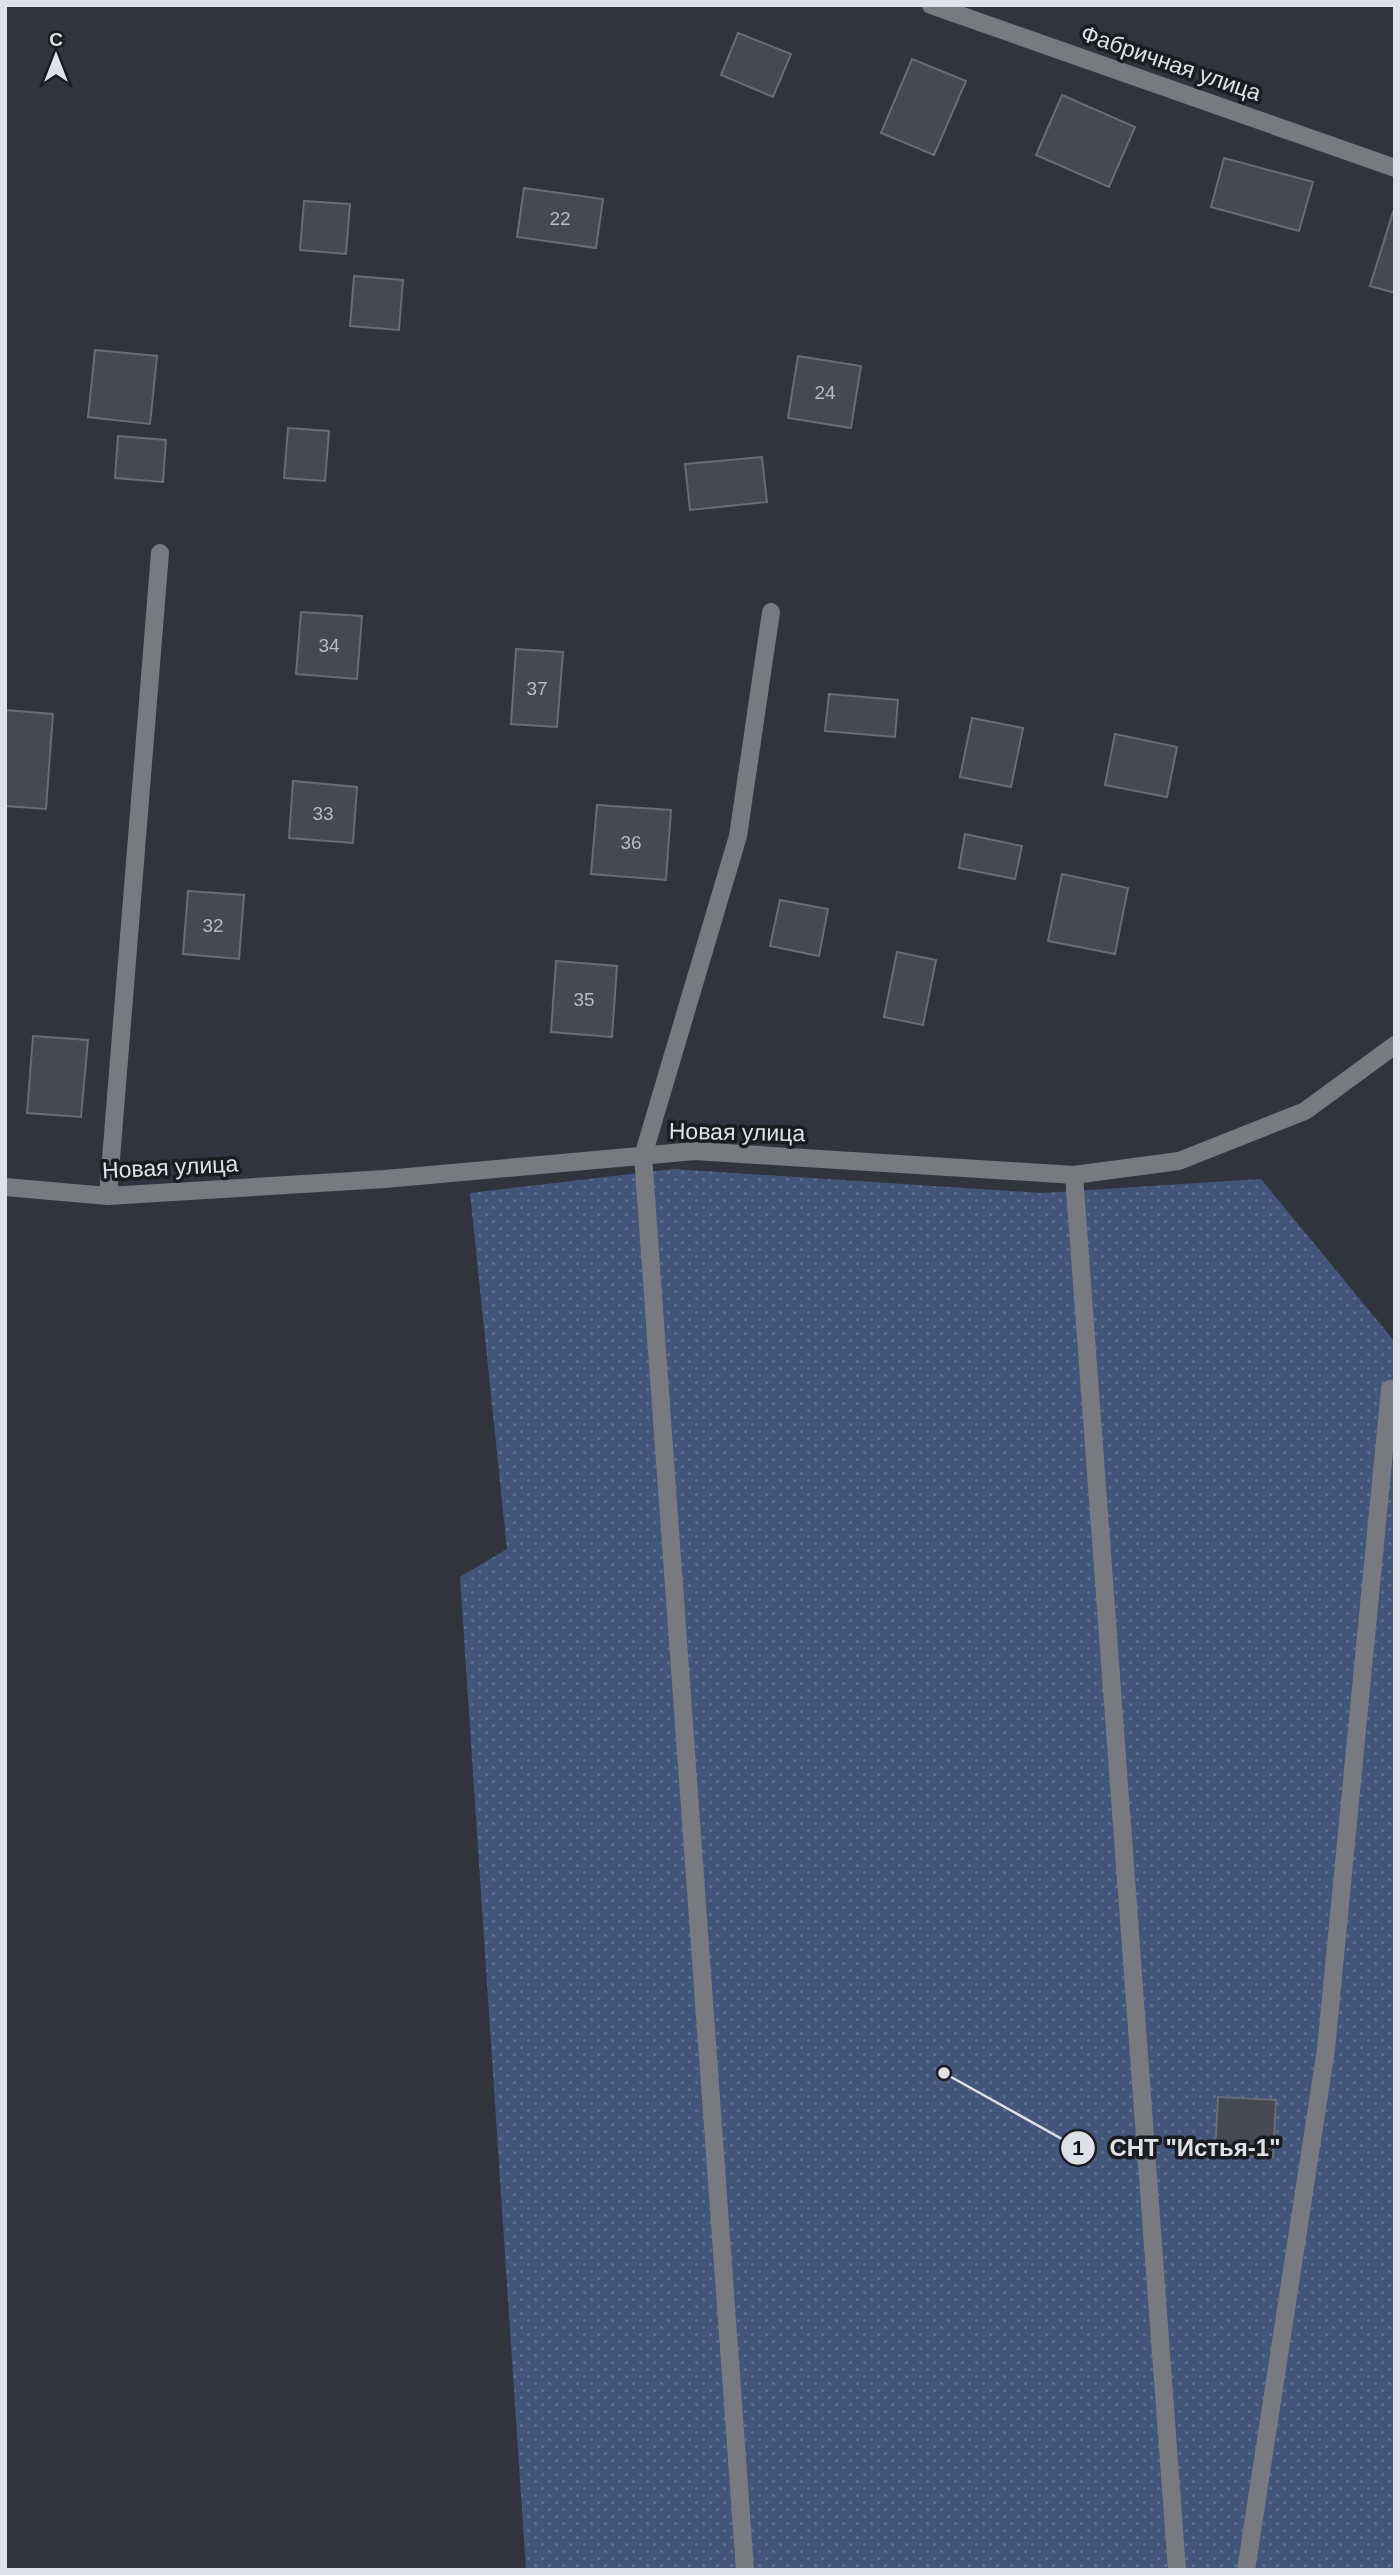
<svg xmlns="http://www.w3.org/2000/svg" width="1400" height="2575" font-family="Arial,sans-serif">
<style>
.grass{fill:url(#grass-dots)}
.building{fill:#444952;stroke:#676c76;stroke-width:2}
.lines{fill:none;stroke-linecap:round;stroke-linejoin:round}
.minor{stroke:#777a7e;stroke-width:18}
.labels{text-anchor:middle;dominant-baseline:central;stroke-width:7;stroke-linejoin:round;paint-order:stroke}
.number-label{font-size:19px;fill:#b8bbc2}
.street-label{font-size:23px;fill:#dee1e7;stroke:#1a1c20}
.leader{fill:none;stroke:#dee1e7;stroke-width:2.5}
.callout-dot{fill:#dee1e7;stroke:#1a1c20;stroke-width:2.5}
.mark-label{font-size:21px;text-anchor:middle;font-weight:bold;fill:#111}
.callout-label{font-size:24px;text-anchor:middle;font-weight:bold;fill:#dee1e7;stroke:#1a1c20;stroke-width:7;stroke-linejoin:round;paint-order:stroke}
</style>
<defs>
<pattern id="grass-dots" width="8" height="8" patternUnits="userSpaceOnUse" patternTransform="scale(1.75)"><rect width="8" height="8" fill="#44557c"/><path d="M2 2h.1M6 6h.1" fill="none" stroke="#5f6d8f" stroke-width="1.8" stroke-linecap="round"/></pattern>
</defs>
<rect width="100%" height="100%" fill="#30343d"/>
<path class="grass" d="M673,1169l369,24 219,-14 134,163v1228h-869l-66,-993 47,-28 -37,-356z"/>
<path class="building" d="M738,33l53,21 -18,43 -52,-22z
M912,59l54,22 -32,74 -53,-22z
M1062,95l73,32 -26,60 -73,-32z
M1224,158l89,24 -14,49 -88,-24z
M524,188l79,11 -7,49 -79,-11z
M304,201l46,3 -4,50 -46,-4z
M1393,212h2v81l-25,-7z
M354,276l49,4 -4,50 -49,-4z
M95,350l62,6 -7,68 -62,-7z
M798,356l63,10 -10,62 -63,-10z
M288,428l41,3 -4,50 -41,-3z
M118,436l48,4 -3,42 -48,-4z
M762,457l5,45 -77,8 -5,-46z
M301,612l61,4 -5,63 -61,-5z
M516,649l47,3 -6,75 -46,-3z
M829,694l69,6 -3,37 -70,-6z
M5,710l48,4 -7,95 -41,-3z
M972,718l51,10 -12,59 -51,-10z
M1115,734l62,13 -10,50 -62,-12z
M293,781l64,6 -4,56 -64,-5z
M597,805l74,5 -5,70 -75,-6z
M965,834l57,12 -7,33 -56,-11z
M1062,874l66,14 -13,66 -67,-13z
M188,891l56,4 -5,64 -56,-5z
M780,900l48,9 -9,47 -49,-10z
M897,952l39,8 -13,65 -39,-8z
M556,961l61,5 -5,71 -61,-5z
M33,1036l55,4 -7,77 -54,-4z
M1218,2097l58,3 -3,58 -58,-4z"/>
<g class="lines">
<path class="minor" d="M931,5l464,163
M1074,1175l103,1395
M5,1187l103,9 277,-17 310,-28 379,24 105,-14 126,-50 90,-66
M108,1196l52,-643
M745,2570l-102,-1414 95,-320 33,-224
M1246,2570l80,-521 64,-660"/>
</g>
<g class="labels">
<g class="number-label">
<text x="560" y="218">22</text>
<text x="825" y="392">24</text>
<text x="329" y="645">34</text>
<text x="537" y="688">37</text>
<text x="323" y="813">33</text>
<text x="631" y="842">36</text>
<text x="213" y="925">32</text>
<text x="584" y="999">35</text>
</g>
<g class="street-label">
<text transform="translate(1171 63) rotate(19)">Фабричная улица</text>
<text transform="translate(737 1132) rotate(1)">Новая улица</text>
<text transform="translate(170 1167) rotate(-3)">Новая улица</text>
</g>
</g>
<path class="leader" d="M944 2073L1078 2148"/>
<g class="callout-dot">
<circle cx="944" cy="2073" r="7"/>
<circle cx="1078" cy="2148" r="18"/>
</g>
<g class="mark-label">
<text x="1078" y="2155">1</text>
</g>
<g class="callout-label">
<text x="1195" y="2156">СНТ "Истья-1"</text>
</g>
<rect width="1400" height="2575" fill="none" stroke="#dee1e7" stroke-width="14"/>
<g transform="translate(56 56)" stroke="#1a1c20" stroke-width="5" paint-order="stroke">
<path d="M0-5L12 26L0 18L-12 26Z" fill="#dee1e7"/>
<text y="-10" font-size="19" font-weight="bold" text-anchor="middle" fill="#dee1e7">С</text>
</g>
</svg>
